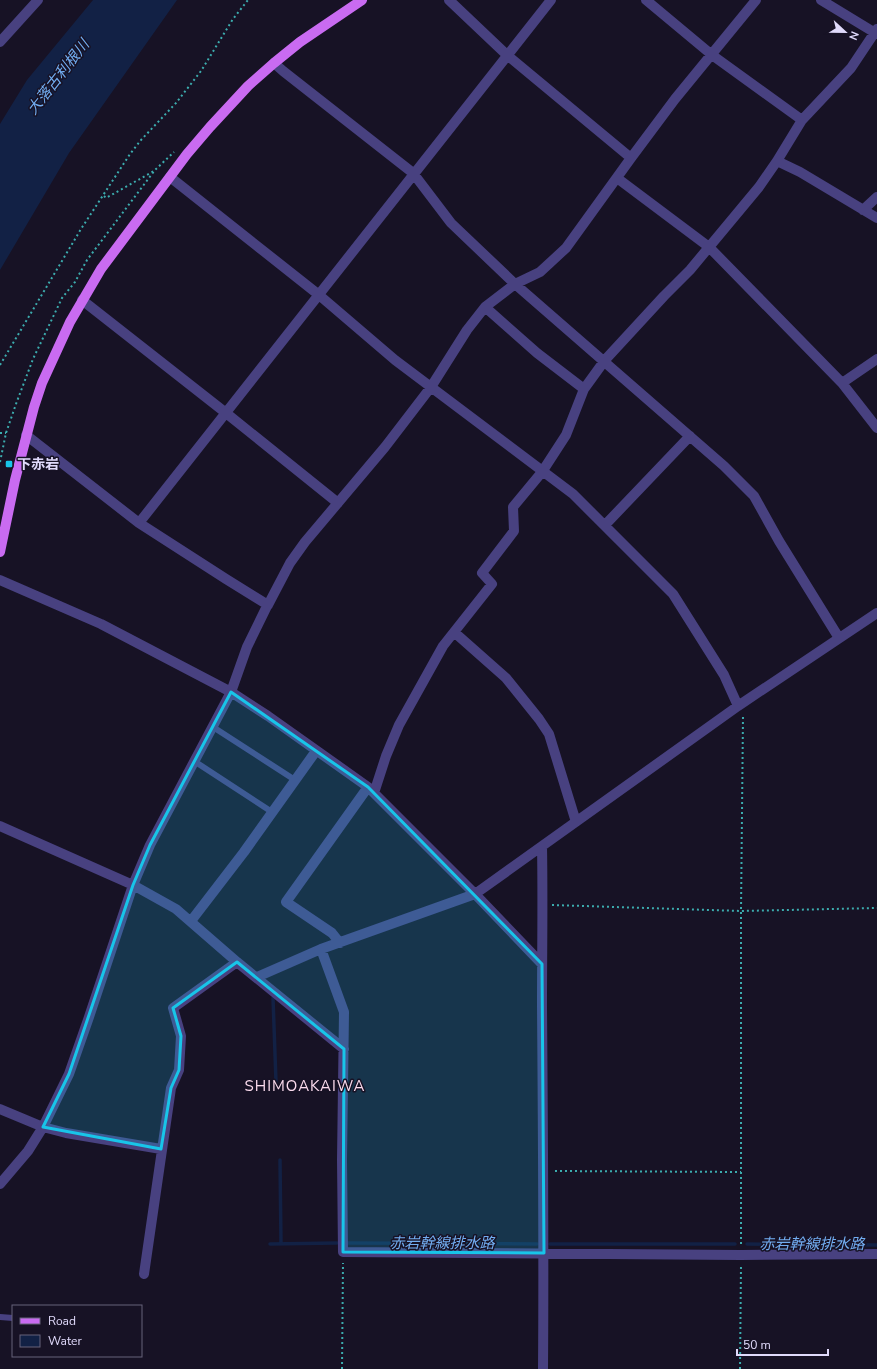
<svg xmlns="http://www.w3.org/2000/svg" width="877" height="1369" font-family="'Nunito Sans','Noto Sans JP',sans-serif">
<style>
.water{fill:#122145}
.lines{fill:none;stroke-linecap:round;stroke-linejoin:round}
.stream{stroke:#122145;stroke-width:3.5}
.path{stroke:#3cacae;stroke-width:2;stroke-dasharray:2 3;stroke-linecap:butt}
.lane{stroke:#484180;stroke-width:6}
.street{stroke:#484180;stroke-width:10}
.primary{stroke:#c96bf1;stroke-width:10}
.marked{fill:#18c5e9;fill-opacity:0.2;stroke:#18c5e9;stroke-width:3;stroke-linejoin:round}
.poi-dot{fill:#18c5e9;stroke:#171225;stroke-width:1.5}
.labels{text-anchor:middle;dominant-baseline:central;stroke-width:3;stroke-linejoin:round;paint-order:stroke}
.poi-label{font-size:14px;font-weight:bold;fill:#e0dafb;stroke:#171225;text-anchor:start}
.water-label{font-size:15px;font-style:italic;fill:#72adf1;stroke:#171225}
.neighbourhood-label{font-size:15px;letter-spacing:1px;fill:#fcdcee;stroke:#171225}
</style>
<rect width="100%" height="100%" fill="#171225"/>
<path class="water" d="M93,0h84l-108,153 -69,117v-146l27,-44z"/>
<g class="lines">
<path class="stream" d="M273,998l3,84
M280,1160l1,84
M347,1243l190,1
M270,1244l67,-1
M550,1244h185
M747,1244l130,1"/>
<path class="path" d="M104,196l2,2 48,-27
M0,365l81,-136 49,-75 11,-14 35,-37 25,-32 32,-52 15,-19
M0,433h6
M0,462l6,-29 10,-29 17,-45 29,-61 13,-16 12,-22 68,-90 19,-18
M552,905l189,6 136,-3
M555,1171l186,1
M741,1244v-333l2,-195
M342,1369l1,-106
M740,1369l1,-103"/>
<path class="lane" d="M213,727l82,53
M194,761l78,51
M0,1317l13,1"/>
<path class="street" d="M449,0l58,55 124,103
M646,0l66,55 90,65
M821,0l56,34
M0,42l38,-42
M274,63l9,8 130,102 38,50 64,61 209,182 30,30 25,45 60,97
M777,161l23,11 77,46
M170,177l149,118 76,65 178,134 100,100 51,81 14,31
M617,178l92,69 133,136 35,45
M863,210l14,-13
M82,300l144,113 112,90
M485,307l52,46 47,36
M842,383l35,-24
M26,435l113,88 87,56 42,26 22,-42 15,-21 80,-95 46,-60 36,-57 18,-23 30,-23 25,-12 26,-24 65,-90 44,-59 81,-99
M139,523l412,-523
M605,525l85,-89
M0,580l101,44 130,68 37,24 100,71 107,107 67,70
M454,632l52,46 33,41 10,15 27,88
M374,793l12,-37 13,-31 44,-79 49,-62 -10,-11 32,-42 -1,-24 29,-35 24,-37 18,-46 21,-29 59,-64 26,-26 69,-83 18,-26 25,-41 49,-52 26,-39
M0,826l133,59 43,24 61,53 107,87
M542,846c1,53 0,106 0,160 1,121 2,242 1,363
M191,921l53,-69 72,-101
M340,943l-8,-10 -46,-31 82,-115
M321,949l23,63 -2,148 1,92 398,3 136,-1
M257,977l64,-28 154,-55 263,-188 139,-93
M0,1109l43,18 23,6 95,16
M0,1184l28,-33 15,-24 26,-53 20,-57 44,-132 17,-40 81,-153 16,-45 21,-43
M144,1274l27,-186 8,-18 2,-34 -8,-28 64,-46"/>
<path class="primary" d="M0,552l15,-72 19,-73 8,-24 28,-61 31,-53 86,-115 23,-27 38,-41 26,-23 26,-21 62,-42"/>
</g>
<path class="marked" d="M231,692l137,95 174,177 2,289 -201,-1 1,-203 -107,-87 -64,46 8,28 -2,34 -8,18 -10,61 -118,-22 26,-53 64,-189 17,-40z"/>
<rect class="poi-dot" x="5" y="460" width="8" height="8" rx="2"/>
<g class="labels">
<g class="poi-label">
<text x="17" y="464">下赤岩</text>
</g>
<g class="water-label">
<text transform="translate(58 77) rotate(-52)">大落古利根川</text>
<text x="442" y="1243">赤岩幹線排水路</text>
<text x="812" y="1244">赤岩幹線排水路</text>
</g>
<g class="neighbourhood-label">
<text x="305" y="1086">SHIMOAKAIWA</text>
</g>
</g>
<rect x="12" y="1305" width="130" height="52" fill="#171225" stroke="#67627b"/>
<rect x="20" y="1318" width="20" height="6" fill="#c96bf1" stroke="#67627b"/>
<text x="48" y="1325" font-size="12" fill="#e0dafb">Road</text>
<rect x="20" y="1335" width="20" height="12" fill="#122145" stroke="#67627b"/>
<text x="48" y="1345" font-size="12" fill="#e0dafb">Water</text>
<g transform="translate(845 32) rotate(112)" stroke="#171225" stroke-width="3" paint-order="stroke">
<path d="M0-3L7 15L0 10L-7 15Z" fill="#e0dafb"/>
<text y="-6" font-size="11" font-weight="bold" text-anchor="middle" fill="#e0dafb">N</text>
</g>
<path d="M737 1349v6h91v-6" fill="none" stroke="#e0dafb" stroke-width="2"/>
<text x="743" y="1349" font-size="12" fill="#e0dafb" stroke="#171225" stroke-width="3" paint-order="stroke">50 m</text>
</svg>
